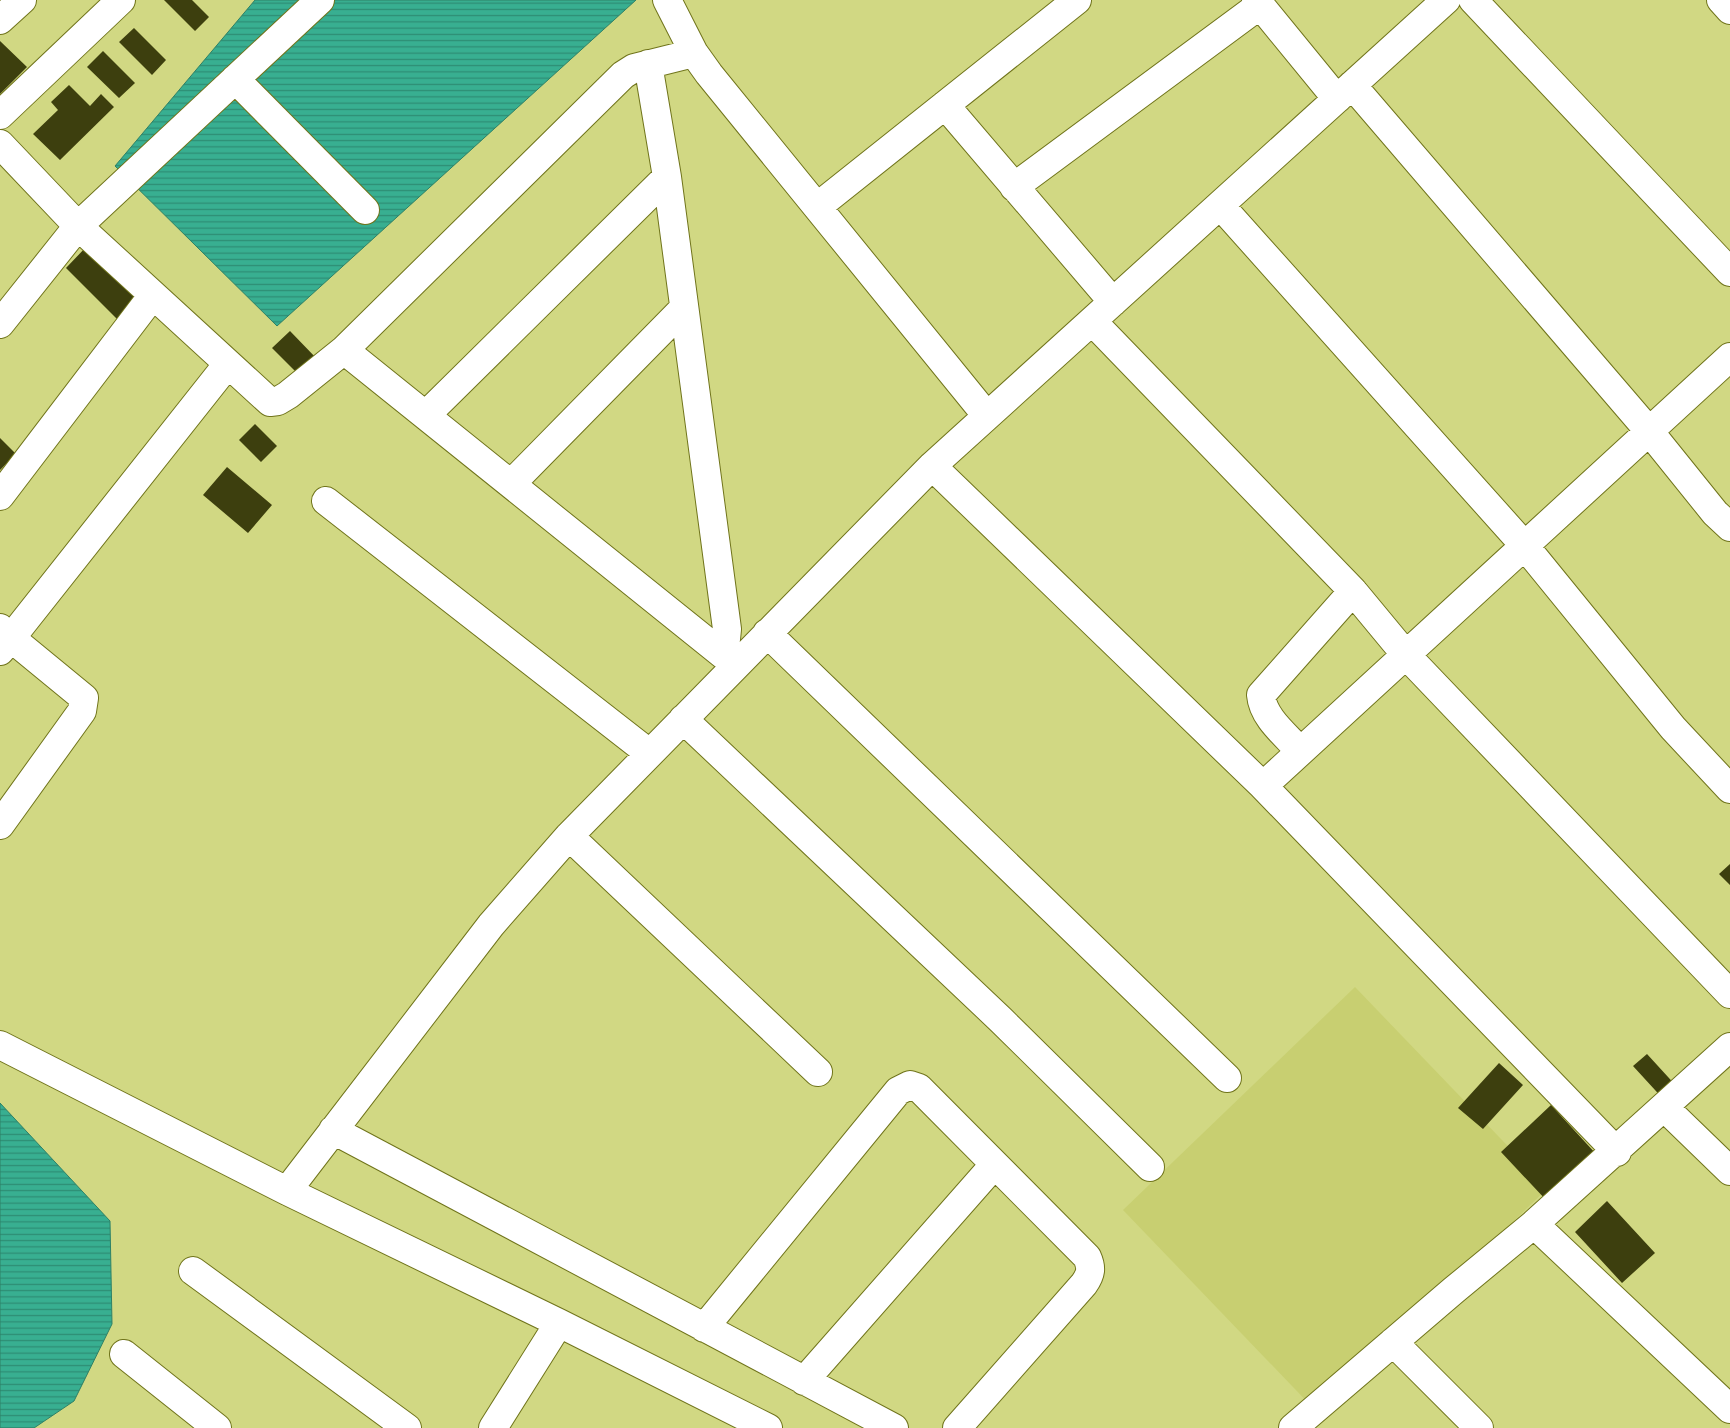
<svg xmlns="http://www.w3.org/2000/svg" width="1730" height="1428" font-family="'PT Sans Narrow',sans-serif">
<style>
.built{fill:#c8cf71}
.water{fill:url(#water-rules);stroke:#2e8166}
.building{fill:#3d3f0e}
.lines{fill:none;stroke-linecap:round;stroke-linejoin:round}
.street-casing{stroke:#70741b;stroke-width:30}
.street{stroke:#fff;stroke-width:28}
</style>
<defs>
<pattern id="water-rules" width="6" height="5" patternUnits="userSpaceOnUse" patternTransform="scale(1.25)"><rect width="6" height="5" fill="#38af91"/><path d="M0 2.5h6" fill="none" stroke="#2e8d74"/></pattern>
</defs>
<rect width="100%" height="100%" fill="#d1d883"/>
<path class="built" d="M1355,987l193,201 -232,223 -193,-201z"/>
<path class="water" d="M255,0h381l-359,326 -162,-160z
M0,1103l110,118 2,103 -38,77 -40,27h-34z"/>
<path class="building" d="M164,0h28l17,17 -14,14z
M134,28l32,32 -14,15 -33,-33z
M0,41l27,26 -27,27z
M103,51l32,32 -16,15 -32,-31z
M69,85l21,21 11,-12 13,13 -54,53 -27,-26 25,-24 -7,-8z
M87,246l56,56 -22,21 -55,-55z
M290,331l28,29 -17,17 -29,-29z
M255,424l22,22 -16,16 -22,-22z
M0,438l16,16 -16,16z
M227,467l45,38 -24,28 -45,-38z
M1730,864v21l-11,-11z
M1647,1054l32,35 -13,13 -33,-36z
M1499,1063l24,22 -40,44 -25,-21z
M1551,1105l46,50 -50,46 -46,-49z
M1607,1201l48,52 -33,30 -47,-51z"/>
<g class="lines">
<g class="street-casing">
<path id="street" d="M320,0l-242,226 192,176 8,-1 10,-6 56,-45
M667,0l27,53 15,21 278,342
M1256,0l81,99
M1473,0l257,272
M1721,0l9,10
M0,20l22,-20
M694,53l-60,15 -11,7 -279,275 392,315
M648,64l19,113 60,452 -1,10 -5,13
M235,79l130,131
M1352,85l297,346 66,82 15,14
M945,105l168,197
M0,115l121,-115
M0,144l78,82 -78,98
M1014,187l246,-182
M1220,205l304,340 149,183 57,61
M817,207l260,-207
M1092,321l261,270 53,64 324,339
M426,415l241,-238
M932,466l331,320 354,366
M511,484l173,-176
M0,496l153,-201
M326,501l323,252
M0,628l11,10 216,-273
M767,633l460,445
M0,651l11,-13 73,60 -2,13 -82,114
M683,719l318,301 149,147
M1300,751c-14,-16 -37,-33 -39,-56l92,-104
M1263,786l467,-429
M569,836l249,236
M0,1045l287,146 272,132 209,105
M1665,1108l65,63
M333,1130l561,298
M287,1191l204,-266 78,-89 363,-370 514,-466
M1534,1224l196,185
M193,1271l214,157
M704,1328l194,-237 12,-6 9,3 168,169c5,11 4,17 -3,27l-127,144
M1393,1342l86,86
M124,1354l93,74
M804,1381l190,-216
M493,1428l66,-105
M1293,1428l161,-138 80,-66 196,-177"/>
</g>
<use href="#street" class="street"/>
</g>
</svg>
